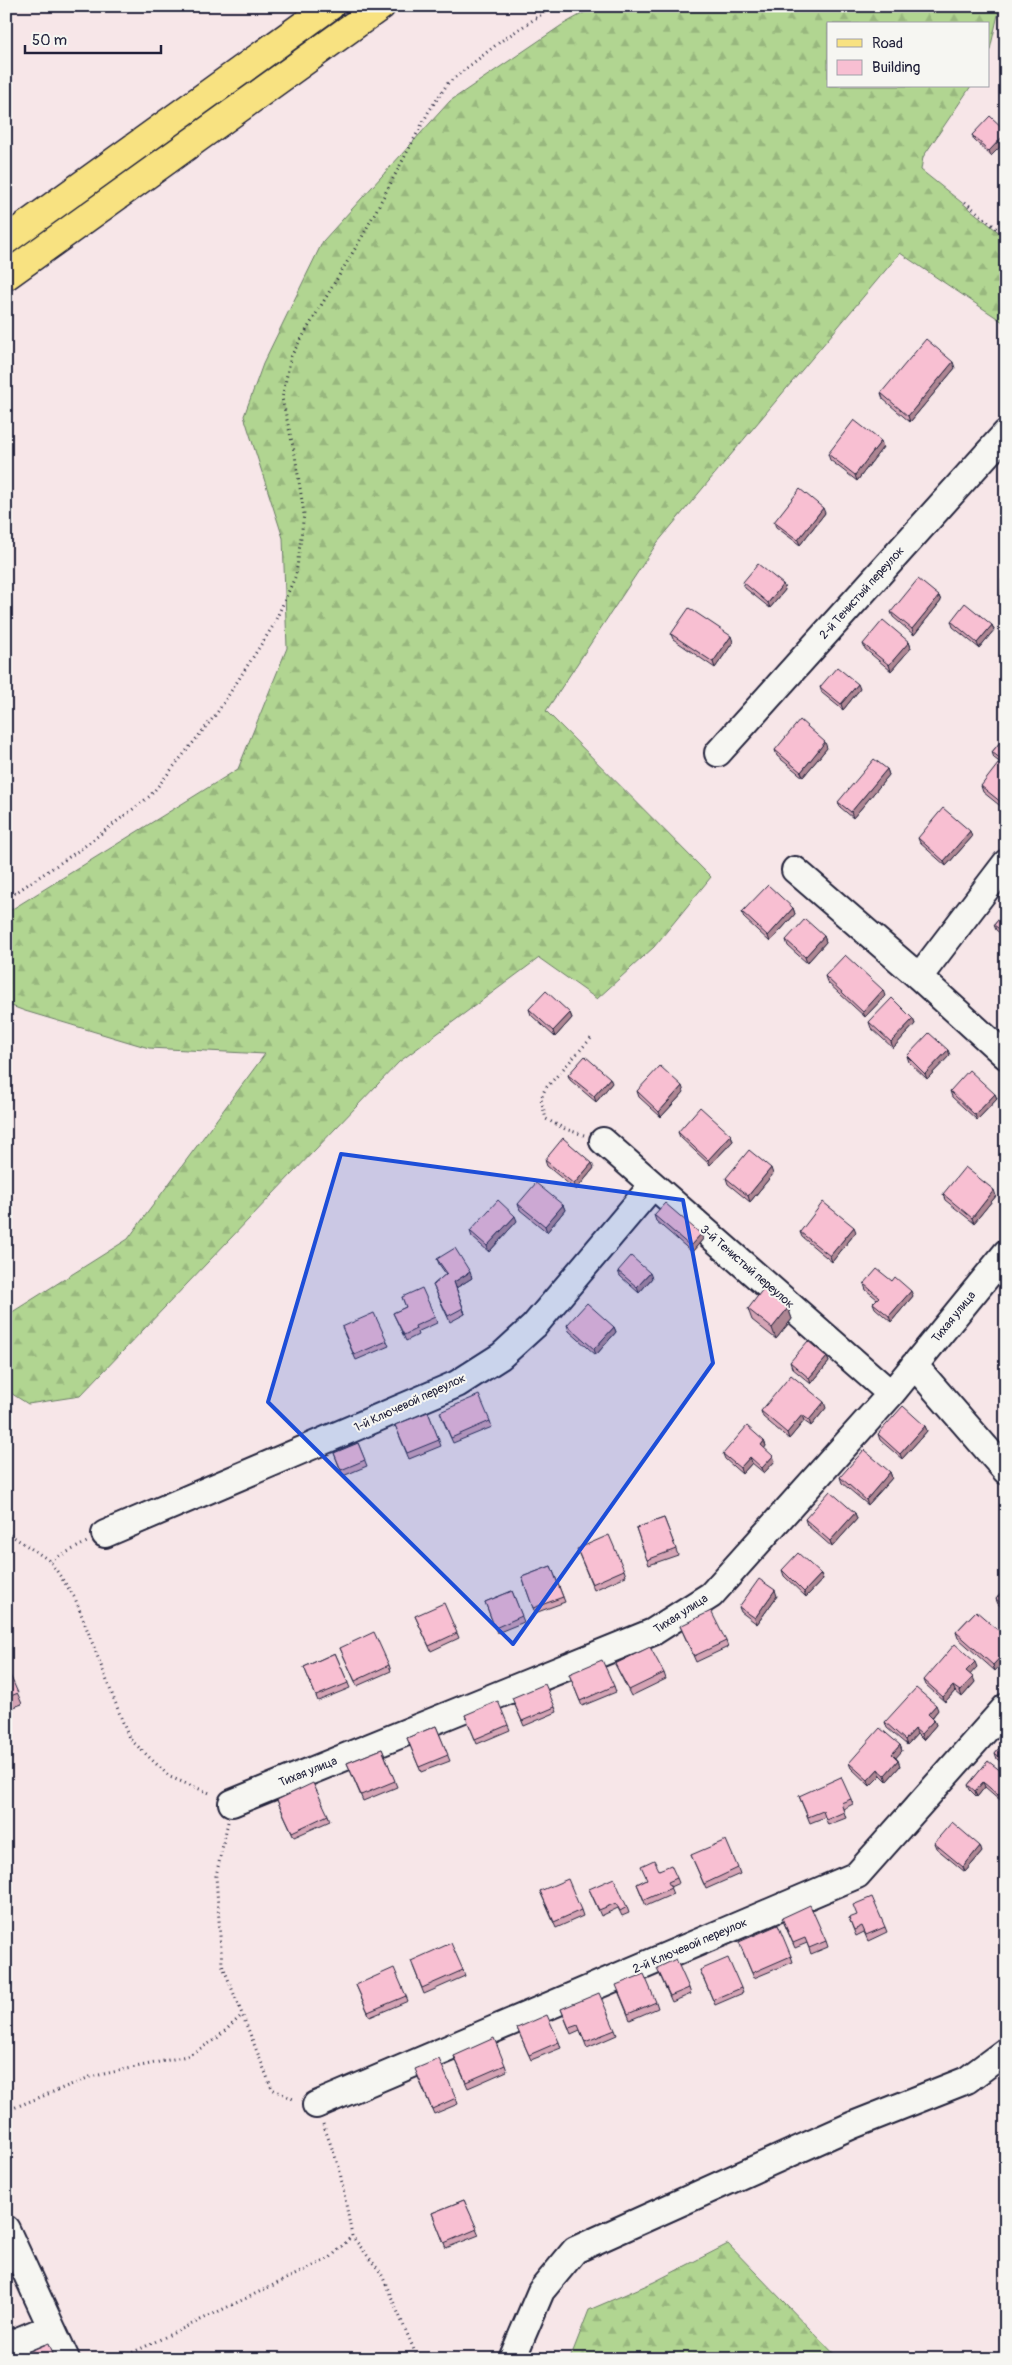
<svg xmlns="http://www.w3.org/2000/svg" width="1012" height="2365" font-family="Pangolin,sans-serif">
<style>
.forest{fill:url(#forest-firs);stroke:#6a7c66}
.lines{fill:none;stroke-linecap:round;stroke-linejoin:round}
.minor-casing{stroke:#22223b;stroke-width:30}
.major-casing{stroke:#22223b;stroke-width:31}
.path{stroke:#22223b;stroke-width:3;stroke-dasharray:1 4;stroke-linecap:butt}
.minor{stroke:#f6f6f2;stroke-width:26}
.major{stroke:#f8e281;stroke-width:28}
.wall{fill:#d5a4b5;stroke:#22223b}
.shaded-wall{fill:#ae8693;stroke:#22223b}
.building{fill:#f8bfd2;stroke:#22223b}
.marked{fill:#1d4ed8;fill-opacity:0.2;stroke:#1d4ed8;stroke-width:4;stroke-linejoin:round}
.labels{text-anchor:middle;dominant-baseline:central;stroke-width:4;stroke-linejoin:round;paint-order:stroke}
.street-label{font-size:12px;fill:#22223b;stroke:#f6f6f2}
</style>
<defs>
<pattern id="forest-firs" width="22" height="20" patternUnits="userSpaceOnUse" patternTransform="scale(1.25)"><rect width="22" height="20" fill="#b1d591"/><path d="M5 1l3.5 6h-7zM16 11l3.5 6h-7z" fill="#98b77e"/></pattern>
</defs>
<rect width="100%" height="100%" fill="#f7e6e8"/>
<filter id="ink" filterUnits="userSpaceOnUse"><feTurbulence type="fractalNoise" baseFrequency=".02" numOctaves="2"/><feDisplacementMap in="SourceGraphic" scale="10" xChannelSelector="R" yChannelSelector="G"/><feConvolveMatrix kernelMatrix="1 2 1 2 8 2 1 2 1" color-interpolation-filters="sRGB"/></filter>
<g filter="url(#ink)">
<path class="forest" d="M596,6h404l-12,52v-34h-160v62h143l-48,71 -2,13 85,68v86l-106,-71 -243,290 -111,168 165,166 -57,70 -57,52 -58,-41 -140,104 -319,334 -52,8 -22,-14v-74l122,-77 137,-185 -116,-6 -124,-37 -19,-7v-91l232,-144 49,-121 -4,-110 -39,-122 19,-52 60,-123 127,-140 112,-76z
M728,2244l111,115h-269l19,-49 65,-28z"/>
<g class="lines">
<g class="minor-casing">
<path id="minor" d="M718,753l288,-320
M795,870l124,107 87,79
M919,977l87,-114
M603,1141l288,253
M914,1365l92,106
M105,1534l352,-150 44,-28 33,-30 119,-141
M232,1803l421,-171 58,-37 180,-201 115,-141
M316,2105l541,-230 149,-168
M6,2229l60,130
M6,2346l45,-19
M512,2359l29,-68 34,-41 278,-125 114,-45 39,-29"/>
</g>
<g class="major-casing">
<path id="major" d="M6,240l324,-234
M6,276l375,-270"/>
</g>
<path class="path" d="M965,202l41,34
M6,899l75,-50 69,-53 67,-83 56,-87 23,-51 8,-61 -9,-59 -13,-57 9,-42 71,-119 67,-126 19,-28 53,-42 53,-35
M584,1135l-19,-6 -19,-10 -5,-20 4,-10 48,-53
M6,1532l44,29 25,37 54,140 41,39 42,17
M50,1561l37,-19
M228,1822l-12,54 6,88 50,125 23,11
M6,2111l84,-34 97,-21 28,-16 27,-25
M323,2124l16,43 13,69 29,37 37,86
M119,2359l211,-101 22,-22"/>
<use href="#minor" class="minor"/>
<use href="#major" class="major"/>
</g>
<path class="wall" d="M1006,102v11l-2,-1 -2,-6z
M1006,131v10l-15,15 -17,-16 -2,-5z
M955,368l-45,54 -27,-23 -2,-6z
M883,447l-26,34 -27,-21 -2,-6z
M825,513l-25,32 -24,-18 -2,-5z
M1006,579v23h-3l-2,-6z
M743,582l40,2 2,6 -15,18 -25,-20z
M939,596l2,5 -27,34 -21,-18 -2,-5z
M951,621l41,4 2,5 -15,18 -26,-21z
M671,634l62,8 -18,26 -42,-29z
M909,642l2,6 -20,23 -26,-22 -2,-5z
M1006,682v11l-2,-2 -2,-5z
M820,687l40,2 -17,21 -21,-17z
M1006,735v32l-12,-9 -2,-6z
M827,748l-24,29 -26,-21 -2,-6z
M887,769l2,6 -36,43 -13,-11 -2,-5z
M1006,770v37l-2,2 -21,-17 -2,-6z
M972,837l-26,29 -26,-23 -2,-5z
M793,908l2,6 -25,28 -26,-24 -2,-6z
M1006,910v28l-10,-8 -2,-5z
M824,936l2,6 -19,21 -19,-17 -2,-6z
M825,976l60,20 -20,21 -38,-35z
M529,1009l41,4 2,5 -17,19 -24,-22z
M913,1019l2,5 -22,24 -22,-20 -2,-6z
M950,1055l-23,24 -18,-17 -2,-6z
M568,1075l44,8 -16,19 -26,-22z
M637,1091l47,1 -23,25 -22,-20z
M950,1091l45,3 2,5 -20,21 -25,-23z
M678,1132l53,3 2,6 -23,24 -30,-28z
M545,1160l49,8 -18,22 -29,-24z
M773,1174l-23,28 -22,-18 -2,-6z
M943,1194l53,2 -22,27 -29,-23z
M518,1204l45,1 2,5 -18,22 -27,-22z
M654,1215l49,24 -11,13 -36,-31z
M517,1221l-28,31 -17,-15 -2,-6z
M800,1232h56l-24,30 -30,-25z
M437,1259l35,19 -16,10 9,26 -15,8 -17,-37 13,-11 -7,-10z
M618,1271l34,7 -13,15 -19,-17z
M892,1281l21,15 -22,26 -16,-14 -2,-5 4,-4 -11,-9 -2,-6z
M402,1297l33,20 2,6 -20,9 1,3 -12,6 -13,-28 13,-6z
M788,1308l4,11 -16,20 -24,-19 -4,-11z
M567,1325l47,2 2,5 -20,23 -27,-24z
M344,1333l43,8 2,5 -33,14z
M827,1357l2,5 -18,22 -19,-16 -2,-6z
M826,1408l-15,18 -7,-5 -15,18 -26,-22 -2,-6z
M428,1412l13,34 -32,13 -14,-34z
M442,1418l48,3 2,6 -39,16z
M925,1426l2,5 -25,28 -22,-19 -2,-6z
M764,1441l2,5 -2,2 11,13 -11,12 -12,-10 -10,11 -17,-15 -2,-5z
M358,1443l9,23 -24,10 -9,-23z
M890,1472l2,6 -24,27 -26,-22 -2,-6z
M855,1513l2,6 -25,28 -25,-22 -2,-6z
M664,1518l14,37 -29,10 -13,-37z
M579,1554l45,16 2,6 -32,14z
M551,1566l14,36 -30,11 -13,-36z
M782,1570l39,4 2,5 -17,18 -22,-21z
M1006,1588v23l-8,-7 -2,-5z
M512,1591l12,31 -27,11 -12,-31z
M777,1596l-20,28 -16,-12 -2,-5z
M976,1611l19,60 -37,-33 -2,-6z
M415,1616l42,17 2,5 -28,13z
M680,1626l46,15 2,6 -32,15z
M340,1648l49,17 2,6 -34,15z
M335,1653l15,35 -32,13 -14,-34z
M615,1664l49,9 2,6 -35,17z
M6,1666l16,38 -16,6z
M977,1667l-7,7 5,8 -13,15 -7,-6 -10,11 -19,-17 -2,-5z
M569,1674l45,12 2,6 -34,14z
M514,1703l41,4 2,5 -33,14z
M938,1710l-6,8 2,2 2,5 -13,15 -6,-6 -10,11 -20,-17 -2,-6z
M465,1715l43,10 2,5 -33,14z
M436,1726l14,35 -29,11 -14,-34z
M1006,1740v26l-9,-7 -2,-6z
M900,1745l2,6 -7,7 5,8 -13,15 -6,-6 -11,11 -19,-18 -2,-5z
M382,1749l15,38 -34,14 -16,-38z
M988,1761l12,39 -15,-13 -8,10 -7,-7 -2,-5z
M799,1796l52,3 2,5 -10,5 3,9 -18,7 -3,-8 -15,6z
M277,1800l51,15 2,6 -36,16z
M934,1843l48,9 -17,20 -29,-24z
M691,1855l47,13 2,6 -34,15z
M659,1870l18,8 2,5 -9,4 3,7 -27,12 -9,-22 10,-5z
M589,1889l38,18 2,6 -7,3 -4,-8 -17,8z
M540,1891l41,19 2,6 -27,12z
M849,1918l36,9 2,5 -19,9 -4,-9 -8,4z
M784,1923l42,18 2,6 -17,7 -4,-11 -12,5z
M741,1947l50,9 2,6 -39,16z
M413,1966l50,4 2,6 -41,18z
M700,1970l41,18 2,5 -28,12z
M659,1973l30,15 2,6 -19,8z
M356,1985l50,11 2,5 -38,16z
M618,1991l38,11 2,6 -28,12z
M561,2009l54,21 2,5 -30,13 -7,-18 -9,4z
M517,2028l42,14 2,6 -30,12z
M454,2056l51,9 2,6 -39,17z
M417,2075l39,23 2,6 -24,10z
M464,2200l15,35 -33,13 -14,-35z"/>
<path class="shaded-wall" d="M1006,133v8l-15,15 -2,-5z
M953,362l2,6 -45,54 -2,-6z
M881,441l2,6 -26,34 -2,-6z
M823,508l2,5 -25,32 -2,-5z
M783,584l2,6 -15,18 -2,-5z
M939,596l2,5 -27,34 -2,-6z
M992,625l2,5 -15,18 -2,-5z
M731,636l2,6 -18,26 -2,-6z
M909,642l2,6 -20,23 -2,-6z
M858,684l2,5 -17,21 -2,-6z
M825,742l2,6 -24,29 -2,-5z
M887,769l2,6 -36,43 -2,-6z
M1006,799v8l-2,2 -2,-6z
M970,831l2,6 -26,29 -2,-5z
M793,908l2,6 -25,28 -2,-6z
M824,936l2,6 -19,21 -2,-6z
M883,990l2,6 -20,21 -2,-5z
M570,1013l2,5 -17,19 -2,-6z
M913,1019l2,5 -22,24 -2,-6z
M948,1050l2,5 -23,24 -2,-5z
M610,1078l2,5 -16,19 -2,-6z
M682,1086l2,6 -23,25 -2,-5z
M995,1094l2,5 -20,21 -2,-5z
M731,1135l2,6 -23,24 -2,-5z
M592,1163l2,5 -18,22 -2,-6z
M771,1168l2,6 -23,28 -2,-6z
M994,1190l2,6 -22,27 -2,-5z
M563,1205l2,5 -18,22 -2,-6z
M515,1216l2,5 -28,31 -2,-6z
M854,1227l2,5 -24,30 -2,-6z
M701,1234l2,5 -11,13 -2,-6z
M470,1272l2,6 -16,10 9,26 -11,-32z
M650,1273l2,5 -13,15 -2,-6z
M911,1291l2,5 -22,26 -2,-6z
M788,1308l4,11 -16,20 -4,-11z
M614,1327l2,5 -20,23 -2,-6z
M827,1357l2,5 -18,22 -2,-6z
M824,1402l2,6 -15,18 -2,-6z
M802,1415l2,6 -15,18 -2,-6z
M925,1426l2,5 -25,28 -2,-5z
M764,1441l2,5 -3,5 -2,-6z
M773,1456l2,5 -11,12 -2,-5z
M750,1457l2,6 -10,11 -2,-6z
M890,1472l2,6 -24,27 -2,-5z
M855,1513l2,6 -25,28 -2,-6z
M821,1574l2,5 -17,18 -2,-5z
M775,1590l2,6 -20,28 -2,-6z
M1006,1651v8l-11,12 -2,-6z
M975,1662l2,5 -9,10 -2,-6z
M973,1677l2,5 -13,15 -2,-6z
M953,1686l2,5 -10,11 -2,-5z
M936,1705l2,5 -8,10 -2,-6z
M934,1720l2,5 -13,15 -2,-6z
M915,1729l2,5 -10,11 -2,-5z
M900,1745l2,6 -8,9 -2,-6z
M898,1760l2,6 -13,15 -2,-6z
M878,1769l3,6 -11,11 -2,-6z
M983,1782l2,5 -8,10 -2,-6z
M1006,1786v8l-6,6 -2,-5z
M980,1846l2,6 -17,20 -2,-5z"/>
<path class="building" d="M1006,102v7l-4,-3z
M990,116l16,15v2l-17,18 -17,-16z
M926,339l27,23 -45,54 -27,-23z
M854,420l27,21 -26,34 -27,-21z
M800,489l23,19 -25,32 -24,-18z
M758,564l25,20 -15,19 -25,-21z
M918,579l21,17 -27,33 -21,-17z
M1002,579h4v18l-5,-1z
M965,603l27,22 -15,18 -26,-22z
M689,608l42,28 -18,26 -42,-28z
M883,620l26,22 -20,23 -26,-21z
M837,667l21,17 -17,20 -21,-17z
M1006,682v7l-4,-3z
M800,720l25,22 -24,30 -26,-22z
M1006,735v28l-14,-11z
M874,759l13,10 -36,43 -13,-10z
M998,764l8,6v29l-4,4 -21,-17z
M943,808l27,23 -26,30 -26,-23z
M768,885l25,23 -25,28 -26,-24z
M1006,910v24l-12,-9z
M805,919l19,17 -19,21 -19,-17z
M845,955l38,35 -20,22 -38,-36z
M546,991l24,22 -17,18 -24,-22z
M892,998l21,21 -22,23 -22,-20z
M929,1033l19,17 -23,24 -18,-18z
M585,1056l25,22 -16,18 -26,-21z
M660,1066l22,20 -23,26 -22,-21z
M969,1070l26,24 -20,21 -25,-24z
M700,1107l31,28 -23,25 -30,-28z
M563,1138l29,25 -18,21 -29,-24z
M749,1150l22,18 -23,28 -22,-18z
M965,1167l29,23 -22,28 -29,-24z
M536,1183l27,22 -18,21 -27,-22z
M498,1200l17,16 -28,30 -17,-15z
M823,1202l31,25 -24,29 -30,-24z
M665,1203l36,31 -11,12 -36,-31z
M455,1248l15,24 -16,10 9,26 -15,8 -15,-31 14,-12 -10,-14z
M631,1256l19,17 -13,14 -19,-16z
M877,1269l15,12 3,-4 16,14 -22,25 -16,-13 6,-6 -15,-13z
M422,1288l13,29 -20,9 1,3 -12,6 -11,-22 13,-6 -4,-10z
M763,1289l25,19 -16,20 -24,-19z
M587,1303l27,24 -20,22 -27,-24z
M374,1313l13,28 -33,14 -12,-28z
M808,1341l19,16 -18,21 -19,-16z
M791,1375l33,27 -15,18 -7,-5 -15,18 -26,-22z
M479,1395l11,26 -39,17 -11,-26z
M903,1406l22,20 -25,28 -22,-20z
M428,1412l11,28 -32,13 -12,-28z
M747,1426l17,15 -3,4 12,11 -11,12 -12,-11 -10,11 -17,-14z
M358,1443l7,17 -24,10 -7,-17z
M864,1450l26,22 -24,28 -26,-23z
M830,1491l25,22 -25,28 -25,-22z
M664,1518l12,31 -29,11 -11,-32z
M609,1535l15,35 -32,14 -15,-35z
M798,1553l23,21 -17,18 -22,-22z
M551,1566l12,31 -30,11 -11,-31z
M759,1579l16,11 -20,28 -16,-11z
M1006,1588v19l-10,-8z
M512,1591l10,25 -27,12 -10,-26z
M444,1603l13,30 -28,13 -14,-30z
M711,1611l15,30 -32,15 -14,-30z
M976,1611l30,26v14l-13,14 -37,-33z
M374,1632l15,33 -34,16 -15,-33z
M955,1644l20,18 -9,9 7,6 -13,14 -7,-5 -10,11 -19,-17z
M650,1647l14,26 -35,17 -14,-26z
M335,1653l13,30 -32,13 -12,-29z
M602,1660l12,26 -34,15 -11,-27z
M6,1666l12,27 -12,5z
M545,1684l10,23 -33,14 -10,-23z
M916,1688l20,17 -8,9 6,6 -13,14 -6,-5 -10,11 -20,-18z
M498,1701l10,24 -33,14 -10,-24z
M436,1726l12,29 -29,12 -12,-29z
M880,1728l20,17 -8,9 6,6 -13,15 -7,-6 -10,11 -19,-17z
M1006,1740v23l-11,-10z
M382,1749l13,32 -34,14 -14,-32z
M988,1761l18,14v11l-8,9 -15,-13 -8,9 -7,-6z
M841,1777l10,22 -10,4 3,9 -18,8 -3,-9 -15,6 -9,-21z
M313,1783l15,32 -36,17 -15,-32z
M952,1822l28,24 -17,21 -29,-24z
M726,1840l12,28 -34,16 -13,-29z
M654,1860l5,10 12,-5 6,13 -9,4 3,6 -27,12 -7,-16 10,-5 -6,-13z
M614,1878l13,29 -7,4 -4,-8 -17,7 -10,-21z
M568,1879l13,31 -27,12 -14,-31z
M872,1897l13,30 -19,8 -4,-9 -8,4 -5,-12 8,-3 -4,-10z
M810,1905l16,36 -17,7 -4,-10 -12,5 -11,-25z
M778,1925l13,31 -39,17 -13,-31z
M451,1943l12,27 -41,18 -11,-27z
M728,1958l13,30 -28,12 -13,-30z
M676,1959l13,29 -19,8 -13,-28z
M394,1968l12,28 -38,16 -12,-27z
M644,1974l12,28 -28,12 -12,-29z
M599,1993l16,37 -30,12 -7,-17 -9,3 -8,-19z
M547,2015l12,27 -30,13 -12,-27z
M494,2038l11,27 -39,17 -12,-26z
M439,2059l17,39 -24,11 -17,-40z
M464,2200l13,29 -33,14 -12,-30z
M49,2343l6,16h-41v-1z"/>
</g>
<path class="marked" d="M341,1154l342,46 30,163 -200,281 -245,-242z"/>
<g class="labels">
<g class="street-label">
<text transform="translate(862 593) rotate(-48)">2-й Тенистый переулок</text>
<text transform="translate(747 1267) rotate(41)">3-й Тенистый переулок</text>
<text transform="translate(954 1317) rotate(-51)">Тихая улица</text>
<text transform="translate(410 1403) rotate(-25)">1-й Ключевой переулок</text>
<text transform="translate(681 1614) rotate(-33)">Тихая улица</text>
<text transform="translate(308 1772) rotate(-22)">Тихая улица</text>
<text transform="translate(690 1946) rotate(-23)">2-й Ключевой переулок</text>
</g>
</g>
<rect width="1012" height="2365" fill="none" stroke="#f6f6f2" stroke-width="25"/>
<rect x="12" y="12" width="987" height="2340" fill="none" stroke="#22223b" stroke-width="2" filter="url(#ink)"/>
<rect x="827" y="22" width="162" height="65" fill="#f6f6f2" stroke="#a1a1a9"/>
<rect x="837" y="39" width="25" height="8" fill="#f8e281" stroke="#a1a1a9"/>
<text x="872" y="48" font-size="15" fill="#22223b">Road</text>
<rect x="837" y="60" width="25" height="15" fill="#f8bfd2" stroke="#a1a1a9"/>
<text x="872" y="72" font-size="15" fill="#22223b">Building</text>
<path d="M25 45v8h136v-8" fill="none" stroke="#22223b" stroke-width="2.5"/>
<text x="32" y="45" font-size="15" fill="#22223b" stroke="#f6f6f2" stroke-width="4" paint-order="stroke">50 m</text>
</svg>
